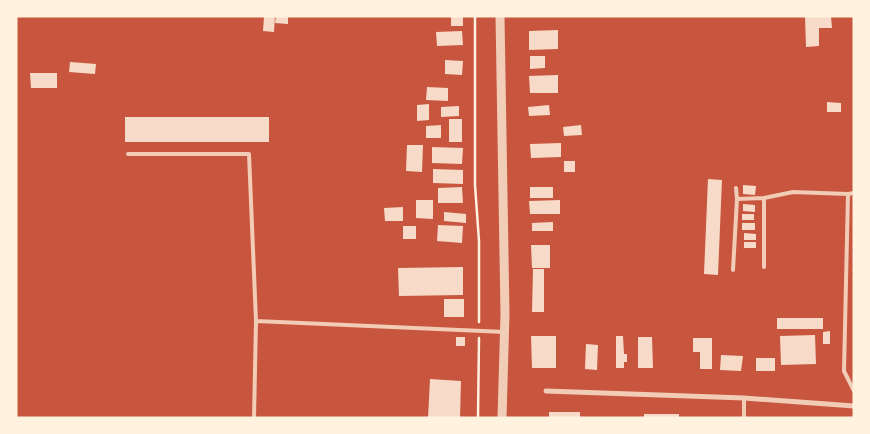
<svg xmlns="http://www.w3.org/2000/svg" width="870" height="434" font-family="Ubuntu,sans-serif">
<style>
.building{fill:#f7dbc8}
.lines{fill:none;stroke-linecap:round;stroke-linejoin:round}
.path{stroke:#fff3e0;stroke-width:2.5}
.service{stroke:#f1ccb7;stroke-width:4}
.minor{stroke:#f1ccb7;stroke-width:5}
.tertiary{stroke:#f1ccb7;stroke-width:9}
</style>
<rect width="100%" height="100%" fill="#c8553d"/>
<path class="building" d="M264,16h11l-1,16 -11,-1z
M276,16h12v8l-13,-1z
M451,16h12v10h-12z
M805,16h26l1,12h-13v18l-13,1z
M558,30v19l-29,1v-19z
M462,31l1,14 -26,1 -1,-14z
M530,56h15v12l-15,1z
M445,60l18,1 -1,14 -17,-1z
M70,62l26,2 -1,10 -26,-2z
M30,73h27v15h-26z
M558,75v18h-28l-1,-17z
M427,87l21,1v13l-22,-1z
M827,102l14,1v9h-14z
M429,104v16l-12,1v-16z
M549,105l1,10 -21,1 -1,-9z
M459,106v10l-18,1v-10z
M125,117h144v25h-144z
M449,119h13v23h-13z
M441,125v13h-15v-12z
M581,125l1,10 -18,1 -1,-9z
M561,143v14l-30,1 -1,-14z
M407,145h16l-1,27 -16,-1z
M432,147l31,1 -1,16 -30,-1z
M564,161h11v11h-11z
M433,169l30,1v14l-30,-1z
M708,179l14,1 -4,95 -14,-1z
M743,185l13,1 -1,9 -12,-1z
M462,187l1,16h-25v-15z
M530,187h23v11h-23z
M416,200h17v19l-17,-1z
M560,200v14h-30l-1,-13z
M743,204l12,1v7l-12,-1z
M403,207v14h-18l-1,-13z
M444,212l22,2v9l-22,-2z
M742,214h12v6h-12z
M553,222v9h-21v-8z
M742,223h13v7h-13z
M438,225l25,1 -1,17 -25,-2z
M403,226h13v13h-13z
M744,233l12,1v6h-12z
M744,242h12v6h-12z
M531,245h19v23h-18z
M463,267v28l-64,1 -1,-28z
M533,269h11v43h-12z
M444,299h20v18h-20z
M777,318h46v11h-46z
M830,331v13h-7v-12z
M815,335l1,29 -35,1 -1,-29z
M531,336h25v32h-24z
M616,336h7l1,18h3v8h-3v6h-8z
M456,337h9v9h-9z
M638,337h14l1,31h-15z
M693,338h19v31h-12v-17h-7z
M586,344l12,1 -1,25 -12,-1z
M721,355l22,1 -2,15 -21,-1z
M756,358h19v13h-19z
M430,379l31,2 -1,37h-32z
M549,412h31v6h-31z
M644,414h35v4h-35z"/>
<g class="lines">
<path class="path" d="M475,16v169l4,56v81
M478,418l1,-80"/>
<path class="service" d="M128,154h121l7,167 -2,97
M854,193l-6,1 -4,177 10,20
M737,199l27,-1 29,-6 55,2
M764,267v-69
M733,270l4,-71 -1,-11
M256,321l249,11
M744,398v20"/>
<path class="minor" d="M546,391l198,7 110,8"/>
<path class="tertiary" d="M500,16l5,298 -3,104"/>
</g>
<rect width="870" height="434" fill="none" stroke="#fff3e0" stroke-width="35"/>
</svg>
